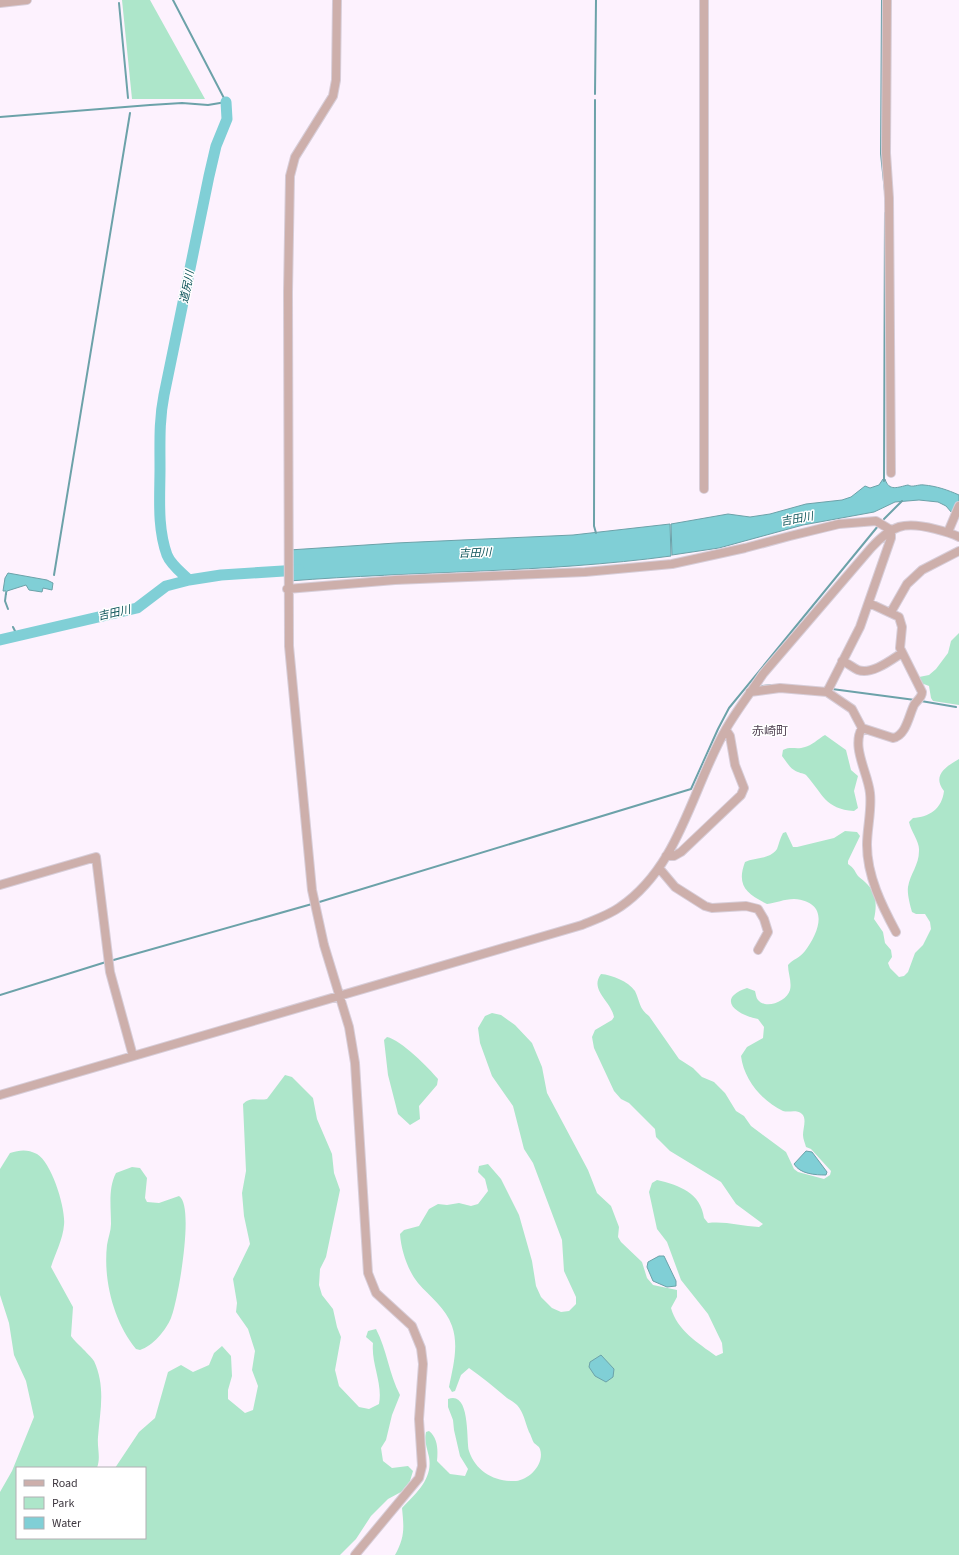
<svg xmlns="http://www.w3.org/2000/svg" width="959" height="1555" font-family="'Source Sans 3','Noto Sans JP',sans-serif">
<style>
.green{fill:#ade6ca}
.water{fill:#80cfd6;stroke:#6ca2a9}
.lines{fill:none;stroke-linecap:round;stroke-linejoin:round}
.stream{stroke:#6ca2a9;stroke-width:2}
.river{stroke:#80cfd6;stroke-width:11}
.minor-casing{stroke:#d7cdd8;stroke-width:10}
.minor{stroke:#cdafab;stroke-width:8}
.labels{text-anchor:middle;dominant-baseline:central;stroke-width:3;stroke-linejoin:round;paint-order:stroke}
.water-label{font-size:11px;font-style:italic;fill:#0b5358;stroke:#fff}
.quarter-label{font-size:12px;fill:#514253;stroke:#fff}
</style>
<rect width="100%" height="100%" fill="#fdf2fe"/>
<path class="green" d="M122,0h28l55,99h-73z
M959,633v72l-26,-4 -2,-3 -2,-12 -8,-3 -2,-6 10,-2 7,-6 12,-16 3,-12z
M825,735l21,15 5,20 7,6 -4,15 4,17 -4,3c-29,-2 -31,-17 -48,-36 -3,-2 -8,-2 -12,-5 -5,-3 -8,-9 -12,-14l1,-6c8,-4 14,0 22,-3 6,-1 13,-8 20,-12z
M959,759v796h-564c10,-18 9,-27 7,-47 14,-15 31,-29 27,-51 -2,-9 -5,-16 -3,-25l3,-1c9,7 9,19 8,30l13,13 15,2 3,-7 -8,-13 -6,-26 -1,-10 -5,-13v-8c23,-9 18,43 21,52 7,21 26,31 47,30 13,-1 29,-17 24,-32 -1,-3 -4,-4 -6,-6 -2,-3 -3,-8 -5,-11 -4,-10 -5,-19 -12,-27 -3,-3 -7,-5 -10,-7 -13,-11 -25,-21 -38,-30l-8,7 -6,16 -3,1 -3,-5c4,-20 10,-41 3,-61 -6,-18 -22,-29 -34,-43 -10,-12 -17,-33 -18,-49l4,-4 15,-4 10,-17 9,-5 9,1 12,-2 12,3 7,-2 10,-13 -3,-12 -7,-7 1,-6 9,-2 13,15 18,36 13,46 4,25 5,11 11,11 9,4 8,-1 7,-7v-7l-12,-26 -2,-31 -29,-77 -9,-14 -11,-43 -21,-30 -12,-33 -2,-15 7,-12 7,-3 9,2 14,10 17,18 10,24 5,26 41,77 9,23 14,13 8,21 -1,10 3,5 21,20 5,16 6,7 24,5v7l-6,11c6,22 27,35 45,48l7,-3 -1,-10 -14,-29 -27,-34 -14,-38 -10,-13 -8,-37 3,-9 5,-3c22,5 44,13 47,38l4,5c17,-2 33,3 51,4l4,-3 -27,-20 -15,-22 -51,-31 -14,-14 -1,-8 -26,-26 -8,-4 -7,-8 -20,-43 -2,-11 3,-7 17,-10 2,-3c-3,-16 -25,-27 -13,-43 11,1 27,7 34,17 5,10 4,18 14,25l30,43 14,9 9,9 12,5 11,11 11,18 8,5 7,10 35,26 8,17 4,3 26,7 6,-4 1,-4 -20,-22 -5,-2c-1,-4 -3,-8 -3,-12 0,-7 4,-16 -1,-21 -6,-5 -13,-1 -19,-3 -21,-10 -39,-31 -42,-55l6,-9 16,-9 1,-11 -6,-8c-21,-4 -43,-20 -11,-31l8,3c1,3 1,7 3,9 8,10 29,1 32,-10 2,-8 -2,-17 -2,-25 5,-6 12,-7 17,-14 15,-20 25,-49 -11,-52 -10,0 -18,4 -27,5 -20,-10 -31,-18 -22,-42 10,-5 24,-2 32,-13 2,-5 3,-11 6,-16l3,-1 7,15h4l37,-9 11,-7 12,1 3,4 -12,25v3c6,4 6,6 10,12 2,2 5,4 7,6 12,11 12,23 9,37l9,13 2,11 6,7 1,7 -4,6 2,5 9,9 5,-1 4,-4 7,-19 8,-8 8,-16 -1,-7 -5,-8h-9l-4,-2c-2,-7 -5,-18 -4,-25 2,-13 11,-22 11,-36 1,-9 -8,-19 -10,-29l4,-4c16,-1 29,-9 31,-27 -12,-15 1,-24 15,-32z
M387,1037c14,3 42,31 51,42l-1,6 -18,21 1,13 -10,6 -12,-11 -10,-39 -4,-35z
M285,1075l7,2 21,21 4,21 15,35 2,19 6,17 -14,67 -6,12 -1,16 3,10 11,14 4,18 4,10 -6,33 4,16 20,21 10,2 10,-5c4,-21 -8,-40 -6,-61l-7,-6 2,-6 8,-2c11,21 13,45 24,66l-8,20 -6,25 -5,8 2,13 9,7 16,-2 5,5 -3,10 -9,11 -13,7 -17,17 -15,23 -16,16h-340v-63l12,-21 22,-54 -8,-36 -12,-26 -5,-32 -9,-28v-126l10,-16c10,-3 17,-4 27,1 15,9 29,55 27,71 -1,14 -9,29 -13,42l22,40 -2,29c4,6 21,21 23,25 12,26 6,50 4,76 -1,11 3,20 -1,31h-80v70h128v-70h-30l24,-36 16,-14 13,-46 13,-7 12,7 16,-7 5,-12 8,-7 9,10 1,20 -4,14v9l17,14 8,-3 5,-24 -6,-16 3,-19 -7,-22 -12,-17 1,-9 -4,-24 17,-35 -6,-28 -2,-23 4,-22 -3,-67c8,-8 14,-3 24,-5z
M132,1167l8,1 7,10 -2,20 2,4 12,1 20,-7c16,9 -1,105 -8,122 -5,12 -18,28 -31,32l-4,-1c-22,-27 -33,-68 -29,-104 1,-7 4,-14 4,-21 0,-17 -3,-36 5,-51z"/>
<path class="water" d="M883,479h2c4,13 13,8 23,6 5,3 10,-1 16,0 12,1 24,5 35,10v9l-7,9 -6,-7 -8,-4 -19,-2 -24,2 -21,10 -71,13 -84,23 -47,7 -1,-31 57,-10 22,3 20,-3 36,-10 36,-4 9,-3 14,-11 5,2 9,-3z
M670,524l1,32c-126,17 -255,15 -382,25v-31l107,-7 177,-8z
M8,573l39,7 6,3 -1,7 -9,-2 -1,4 -13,-2 -3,-5 -19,6 -1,4v-4h-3l2,-13z
M806,1151l6,1 15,20 -1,3c-11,0 -26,-1 -32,-11z
M659,1256h5l12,25v5l-9,1 -14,-6 -6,-14 1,-5z
M601,1355l13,14 -1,8 -7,5 -11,-6 -6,-9 1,-5z"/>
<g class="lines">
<path class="stream" d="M882,0l-1,154 4,37
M119,3l9,95
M595,94l1,-94
M595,100l-1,426 2,7
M0,117l150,-12 32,-2 26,2 18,-3 -53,-102
M884,481l1,-268
M884,519l18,-18
M54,575l76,-462
M6,593l-1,8 3,8
M13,627l4,8
M762,686l12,-1
M832,689l83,11
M921,701l35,6
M316,903l375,-114 27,-60 11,-21 149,-182
M110,961l202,-57
M0,995l106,-33"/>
<path class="river" d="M189,580c-7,-7 -18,-15 -22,-25 -10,-28 -7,-58 -7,-87 0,-26 -1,-48 4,-73l45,-219 7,-30 11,-27 -1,-17
M0,640l137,-32 29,-22 23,-6 32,-5 78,-5"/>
<g class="minor-casing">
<path id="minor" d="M337,0l-1,80 -3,16 -38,61 -5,19 -2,116 1,354 23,244 12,55 25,82 6,36 13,210 8,20 36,33 9,22 2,16 -4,55 3,47 -3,12 -64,77
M704,0v489
M887,0l-1,153 3,45 2,275
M0,3l27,-3
M948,532l11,-26
M287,589l108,-9 190,-8 87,-8 73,-16 45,-12 49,-12 37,-3 15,9
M891,612l16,-28 15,-14 37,-19
M842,661c6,2 11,7 16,9 14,5 33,-10 44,-17
M750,692l30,-4 47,4 33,-65 31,-89v-8
M827,692l25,17 10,19 31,10c13,-2 16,-23 21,-33 3,-5 8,-7 8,-13l-22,-44 2,-21 -3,-10 -30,-14
M862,728c-11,19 6,45 8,65 2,17 -3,35 -3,52 0,31 15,61 29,87
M666,856h8l7,-4 60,-57 3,-7 -9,-23 -5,-29 -4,-6
M659,868l16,19 30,19 7,2 34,-2 12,3 6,10 4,13 -10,18
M0,885l96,-28 14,115 23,84
M0,1095l582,-170c12,-5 27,-10 38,-18 60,-41 72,-119 106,-178 11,-19 25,-37 37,-55l108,-126c21,-23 33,-27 64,-19 8,2 16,4 24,8"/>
</g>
<use href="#minor" class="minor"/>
</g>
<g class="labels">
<g class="water-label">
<text transform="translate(187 287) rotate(-79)">道尻川</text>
<text transform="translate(797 519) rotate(-11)">吉田川</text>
<text transform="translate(475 553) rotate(-2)">吉田川</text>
<text transform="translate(114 613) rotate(-13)">吉田川</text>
</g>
<g class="quarter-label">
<text x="770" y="731">赤崎町</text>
</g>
</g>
<rect x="16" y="1467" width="130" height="72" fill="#ffffff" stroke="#b2afb3"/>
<rect x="24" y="1480" width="20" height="6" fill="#cdafab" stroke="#b2afb3"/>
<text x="52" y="1487" font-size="12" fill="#3f3840">Road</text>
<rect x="24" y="1497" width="20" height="12" fill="#ade6ca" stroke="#b2afb3"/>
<text x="52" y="1507" font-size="12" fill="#3f3840">Park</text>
<rect x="24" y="1517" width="20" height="12" fill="#80cfd6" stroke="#b2afb3"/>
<text x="52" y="1527" font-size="12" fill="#3f3840">Water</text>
</svg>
